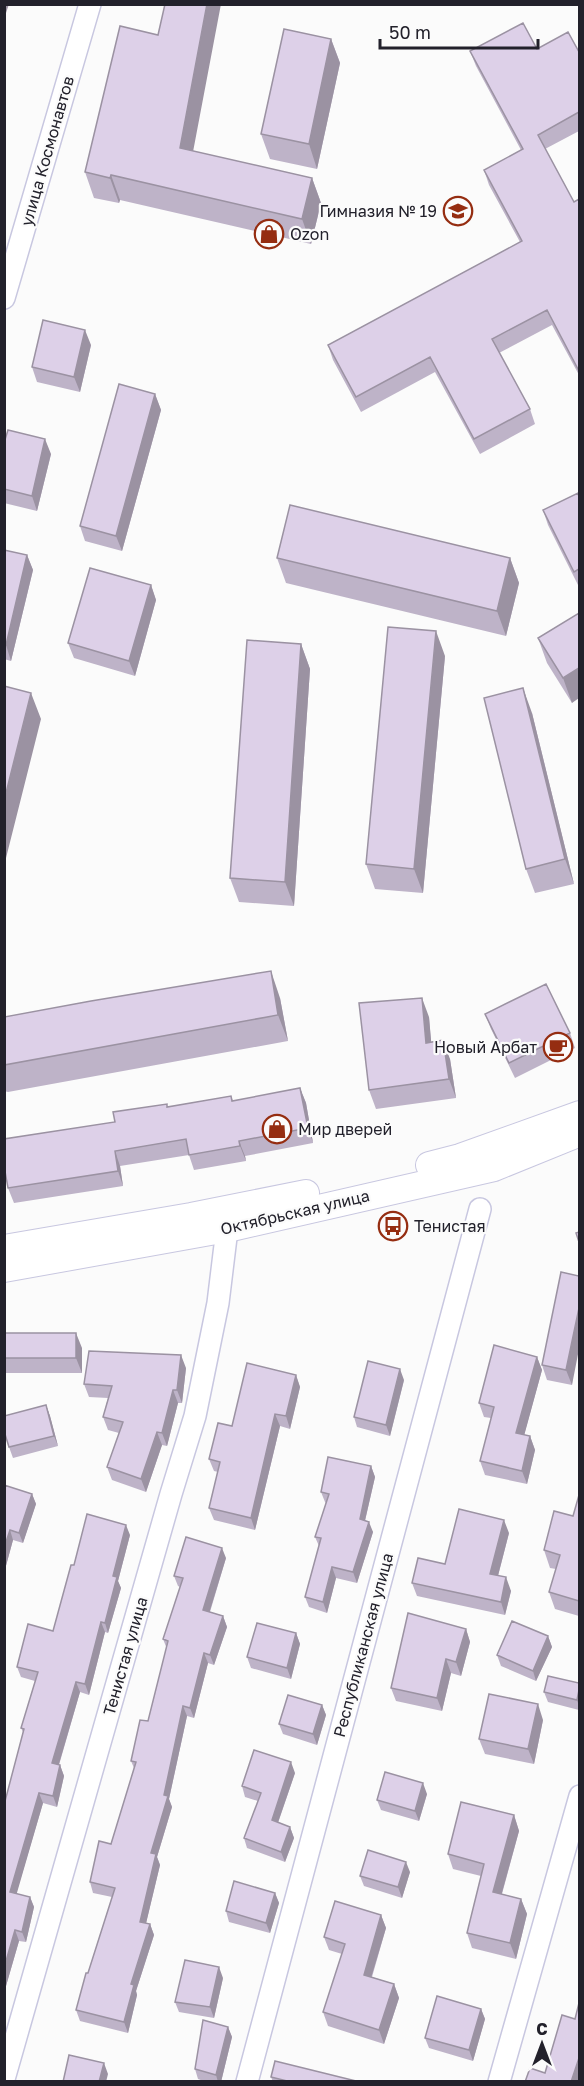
<svg xmlns="http://www.w3.org/2000/svg" width="584" height="2086" font-family="'Golos Text',sans-serif">
<style>
.lines{fill:none;stroke-linecap:round;stroke-linejoin:round}
.minor-casing{stroke:#c8c7e0;stroke-width:24}
.major-casing{stroke:#c8c7e0;stroke-width:28}
.minor{stroke:#fff;stroke-width:21}
.major{stroke:#fff;stroke-width:26}
.wall{fill:#beb3c8}
.shaded-wall{fill:#9b92a2}
.building{fill:#ddd0e8;stroke:#9b92a2;stroke-width:1.5}
.labels{text-anchor:middle;dominant-baseline:central;stroke-width:4.5;stroke-linejoin:round;paint-order:stroke}
.street-label{font-size:16px;fill:#22212b;stroke:#fbfbfb}
.poi-label{font-size:16px;fill:#22212b;stroke:#fbfbfb;text-anchor:start}
</style>
<rect width="100%" height="100%" fill="#fbfbfb"/>
<g class="lines">
<g class="minor-casing">
<path id="minor" d="M4,298l86,-294
M4,2079l167,-585 24,-78 23,-113 9,-74
M247,2082l233,-873
M499,2082l81,-286"/>
</g>
<g class="major-casing">
<path id="major" d="M429,1165l31,-8 120,-43
M4,1248l187,-32 115,-23
M4,1269l223,-40 267,-61 86,-35"/>
</g>
<use href="#minor" class="minor"/>
<use href="#major" class="major"/>
</g>
<path class="wall" d="M331,39l9,24 -23,106 -47,-10 -9,-25z
M537,49l42,3v79l-34,18 29,53 5,-3v176l-27,-50 -53,28 31,56 5,15 -55,30 -45,-82 -74,40 -28,-52 -5,-15 192,-103 -31,-57 -5,-15 37,-20 -45,-84 -6,-15z
M193,151l119,27 9,25 -10,41 -191,-44 -1,3 -25,-5 -9,-26z
M91,345l-11,47 -43,-10 -5,-15z
M155,394l6,16 -39,141 -37,-10 -5,-15z
M4,443l47,11 -14,57 -33,-8z
M579,497v90l-31,-62 -5,-15z
M4,550l23,5 6,15 -22,91 -7,-2z
M277,558h233l9,25 -13,53 -220,-53z
M151,585l5,15 -21,76 -61,-18 -6,-15z
M579,613l-7,90 -25,-40 -9,-25z
M301,644l9,25 -16,237 -55,-4 -9,-24z
M445,656l-22,237 -48,-4 -9,-25z
M532,713l42,171 -39,9 -9,-24z
M280,998l8,43 -280,51 -4,-1v-74z
M485,1014l85,19 5,15 -60,30 -24,-49z
M429,1017l2,25 19,17 6,39 -80,11 -7,-19z
M300,1088l6,15 7,40 -68,13 1,5 -52,9 -5,-15 -69,11 3,20 -109,17 -6,-15 107,-66 53,-15 63,-11 2,5z
M579,1276l-7,109 -25,-5 -5,-15z
M4,1333l78,15v25h-78z
M537,1357l5,13 -18,65 6,1 5,14 -8,34 -42,-9 -5,-14 11,-43 -7,-1 -5,-14z
M186,1368l-4,35h-4l-11,43 -5,-1 -16,47 -34,-12 -5,-13 12,-34 -11,-3 -5,-13 5,-19 -19,-1 -5,-13z
M296,1375l4,12 -10,42 -10,-3 -25,104 -41,-10 -5,-12 9,-36 -4,-1 -5,-12 23,-33z
M404,1380l-14,56 -33,-9 -3,-10z
M46,1405l4,11 8,30 -45,12 -4,-11z
M371,1466l4,11 -10,44 8,11 -16,51 -21,-5 -9,35 -18,-6 -4,-10 14,-51 -4,-9 11,-34 -1,-1 -4,-10z
M4,1485l28,9 4,10 -13,39 -10,-3 -9,33z
M579,1495v121l-24,-7 -6,-17 7,-23 -6,-1 -6,-18 29,-34z
M509,1533l-11,43 13,15 -6,24 -88,-19 -5,-13 33,-19z
M130,1535l-12,46 3,7 -13,45 -3,-1 -16,63 -9,-3 -21,73h1l4,11 -7,31 -14,-4 -27,91 14,3 4,10 -8,35 -7,-1 -13,45 -2,-1v-180l19,-73 -2,-4 14,-47 -14,-4 -4,-10 36,-36 21,-66z
M226,1558l-16,54 13,4 4,11 -13,38 -6,-2 -14,55 -7,-2 -18,83 3,8 -15,50 3,8 -14,58 4,1 4,11 -18,56 1,4 -9,38 -48,-12 -4,-11 36,-113 -19,-4 -3,-11 21,-38 23,-76 -3,-7 17,-40 19,-72 -4,-10 17,-52 -2,-1 -4,-10z
M466,1629l4,13 -9,34 -10,-3 -9,38 -46,-10 -5,-13z
M296,1633l4,11 -9,35 -40,-11 -4,-11z
M548,1636l4,11 -16,34 -35,-15 -4,-11z
M579,1683v27l-31,-8 -4,-10z
M322,1705l4,10 -9,30 -34,-11 -4,-10z
M543,1720l-9,44 -49,-10 -6,-15z
M295,1773l-17,50 12,4 4,11 -9,24 -38,-14 -3,-10 14,-37 -13,-4 -3,-11z
M427,1794l-8,27 -38,-11 -4,-10z
M514,1815l5,16 -17,63 19,5 6,15 -11,45 -44,-11 -5,-15 14,-57 -28,-7 -5,-15z
M410,1872l-8,26 -38,-12 -4,-10z
M275,1893l4,10 -9,30 -41,-11 -3,-11z
M381,1915l5,13 -14,49 22,7 5,14 -15,46 -56,-18 -5,-14 19,-58 -13,-4 -5,-13z
M223,1978l-9,40 -35,-6 -4,-10z
M481,2009l4,10 -12,42 -44,-13 -4,-10z
M228,2027l4,10 -11,45h-15l-8,-3 -3,-10z
M271,2077l89,5h-87z"/>
<path class="shaded-wall" d="M4,4h5l-5,15z
M207,4h14l-32,169 -9,-25z
M331,39l9,24 -23,106 -8,-25z
M111,175l9,25 -1,3 -9,-25z
M312,178l9,25 -10,41 -9,-25z
M85,330l6,15 -11,47 -6,-15z
M155,394l6,16 -39,141 -6,-15z
M45,439l6,15 -14,57 -5,-15z
M27,555l6,15 -22,91 -5,-16z
M510,558l9,25 -13,53 -9,-25z
M151,585l5,15 -21,76 -6,-15z
M436,631l9,25 -22,237 -9,-24z
M301,644l9,25 -16,237 -9,-24z
M579,668v30l-7,5 -9,-25z
M523,688l9,25 42,171 -9,-25z
M31,693l10,26 -37,147v-65z
M271,971l9,27 8,43 -10,-26z
M422,998l7,19 4,45 -7,-19z
M443,1040l7,19 6,39 -7,-19z
M300,1088l6,15 7,40 -5,-15z
M239,1141l6,15 1,5 -6,-15z
M115,1151l5,15 3,20 -5,-15z
M579,1308v41l-7,36 -6,-15z
M76,1333l6,15v25l-6,-15z
M181,1355l5,13 -4,35 -5,-13z
M537,1357l5,13 -21,77 -5,-14z
M400,1369l4,11 -14,56 -4,-11z
M296,1375l4,12 -10,42 -4,-13z
M173,1390l5,13 -11,43 -5,-13z
M46,1405l4,11 8,30 -4,-10z
M275,1414l5,12 -25,104 -4,-12z
M157,1432l5,13 -16,47 -5,-13z
M530,1436l5,14 -8,34 -5,-13z
M371,1466l4,11 -12,52 -3,-10z
M32,1494l4,10 -13,39 -4,-10z
M504,1520l5,13 -14,54 -5,-13z
M369,1522l4,10 -16,51 -4,-11z
M126,1525l4,10 -12,46 3,7 -13,45 -3,-10 8,-47z
M10,1530l3,10 -9,33v-25z
M222,1548l4,10 -19,62 -4,-10z
M332,1567l4,11 -9,35 -4,-11z
M506,1577l5,14 -6,24 -4,-13z
M223,1616l4,11 -13,38 -4,-10z
M101,1622l4,10 -16,63 -4,-11z
M466,1629l4,13 -9,34 -5,-14z
M296,1633l4,11 -9,35 -4,-11z
M548,1636l4,11 -16,34 -3,-10z
M204,1653l4,10 -14,55 -4,-10z
M446,1659l5,14 -9,38 -5,-13z
M76,1682l4,10 -24,82 -4,-11z
M579,1690v16l-2,-6z
M538,1704l5,16 -9,44 -6,-15z
M322,1705l4,10 -9,30 -4,-11z
M183,1706l4,10 -18,83 3,8 -15,50 3,8 -16,67 -4,-10 11,-69z
M291,1762l4,11 -20,58 -3,-11z
M60,1765l4,11 -7,31 -4,-11z
M423,1783l4,11 -8,27 -4,-10z
M39,1793l4,10 -29,100 -4,-11z
M514,1815l5,16 -21,76 -5,-15z
M290,1827l4,11 -9,24 -4,-10z
M406,1862l4,10 -8,26 -4,-11z
M275,1893l4,10 -9,30 -4,-10z
M30,1897l4,10 -8,35 -4,-10z
M521,1899l6,15 -11,45 -6,-16z
M381,1915l5,13 -18,60 -4,-13z
M150,1924l4,11 -18,56 1,4 -9,38 -4,-11 7,-38z
M15,1930l4,11 -13,45 -2,-5v-13z
M219,1967l4,11 -9,40 -4,-11z
M394,1984l5,14 -15,46 -5,-14z
M481,2009l4,10 -12,42 -4,-11z
M228,2027l4,10 -11,45h-3l-2,-7z
M579,2058v24h-8z
M104,2063l4,11 -2,8h-7z"/>
<path class="building" d="M165,4h42l-27,144 132,30 -10,41 -191,-44 -1,3 -25,-6 35,-146 38,9z
M523,23l14,26 31,-17 11,20v60l-41,23 36,67 5,-3v172l-32,-61 -55,29 38,70 -56,30 -44,-82 -74,40 -28,-52 194,-104 -38,-71 39,-21 -53,-98z
M284,29l47,10 -22,105 -48,-10z
M43,320l42,10 -11,47 -42,-10z
M119,384l36,10 -39,142 -36,-10z
M8,430l37,9 -13,57 -28,-7v-46z
M578,493l1,4v72l-5,3 -31,-62z
M290,505l220,53 -13,53 -220,-53z
M4,550l23,5 -21,90h-2z
M90,568l61,17 -22,76 -61,-18z
M579,613v55l-16,10 -25,-40z
M388,627l48,4 -22,238 -48,-5z
M247,640l54,4 -16,238 -55,-4z
M4,686l27,7 -27,108z
M523,688l42,171 -39,10 -42,-171z
M271,971l7,44 -274,50v-48l87,-16z
M546,984l24,49 -61,30 -24,-49z
M422,998l4,45 17,-3 6,39 -80,11 -10,-87z
M300,1088l8,40 -69,13 1,5 -51,9 -3,-16 -71,12 3,20 -110,17 -4,-22v-27l111,-17 -2,-10 54,-8v3l64,-11 1,5z
M579,1232v10l-3,-9z
M561,1272l18,4v32l-13,62 -24,-5z
M4,1333h72v25h-72z
M494,1345l43,12 -21,76 14,3 -8,35 -42,-10 14,-54 -15,-4z
M89,1351l92,4 -4,35h-4l-11,43 -5,-1 -16,47 -34,-12 16,-45 -20,-5 9,-31 -28,-2z
M368,1361l32,8 -14,56 -32,-8z
M247,1363l49,12 -10,41 -11,-2 -24,104 -42,-10 11,-46 -11,-3 9,-36 14,3z
M46,1405l8,31 -45,11 -5,-16v-15z
M328,1457l43,9 -11,53 9,3 -16,50 -21,-5 -9,35 -18,-5 16,-59 -6,-1 14,-43 -8,-2z
M4,1485l28,9 -13,39 -9,-3 -6,18z
M579,1495v106l-30,-9 11,-37 -16,-5 10,-39 19,5z
M459,1509l45,11 -14,54 16,3 -5,25 -89,-19 6,-25 27,6z
M87,1514l39,11 -13,51 4,1 -12,46 -4,-1 -16,62 -9,-2 -24,81 8,2 -7,31 -14,-3 -29,99 20,5 -8,35 -7,-2 -11,38v-163l20,-76 -3,-1 17,-56 -21,-5 11,-43 25,7 18,-66h3z
M186,1537l36,11 -19,62 20,6 -13,39 -6,-2 -14,55 -7,-2 -19,89 4,1 -17,57 5,1 -16,68 10,2 -19,60 3,1 -10,37 -48,-12 10,-37h2l27,-85 -25,-6 9,-41 12,3 25,-82 -5,-1 9,-41 8,1 20,-80 -5,-2 20,-61 -9,-2z
M408,1613l58,16 -10,33 -10,-3 -9,39 -46,-10z
M512,1621l36,15 -15,35 -36,-16z
M257,1623l39,10 -9,35 -40,-11z
M548,1676l31,7v7l-2,10 -33,-8z
M489,1694l49,10 -10,45 -49,-10z
M288,1695l34,10 -9,29 -34,-10z
M254,1750l37,12 -19,58 18,7 -9,25 -37,-14 17,-45 -19,-7z
M385,1772l38,11 -8,28 -38,-11z
M461,1802l53,13 -21,77 28,7 -11,44 -43,-10 17,-69 -36,-10z
M368,1850l38,12 -8,25 -38,-11z
M234,1881l41,12 -9,30 -40,-12z
M335,1901l46,14 -17,60 30,9 -15,46 -56,-18 22,-68 -21,-7z
M185,1960l34,7 -9,40 -35,-5z
M437,1996l44,13 -12,41 -44,-12z
M579,2003v55l-8,24h-46l5,-14 15,5 17,-58 13,4z
M203,2020l25,7 -12,48 -21,-6z
M69,2055l35,8 -5,19h-36z
M275,2061l85,21h-69l-20,-5z"/>
<defs>
<g id="school-ring" transform="scale(1.5)"><circle r="9.5" fill="#fbfbfb" stroke="#952d11" stroke-width="1.5"/><path d="M0-5L7-2L0 1L-7-2ZM-4 1L0 2.5L4 1V4Q0 6-4 4Z" fill="#952d11"/></g>
<g id="shop-ring" transform="scale(1.5)"><circle r="9.5" fill="#fbfbfb" stroke="#952d11" stroke-width="1.5"/><path d="M-5-2.5h2.3a2.7 3.5 0 0 1 5.4 0H5L5.5 6h-11ZM-1.5-2.5h3a1.5 2.3 0 0 0-3 0Z" fill="#952d11"/></g>
<g id="cafe-ring" transform="scale(1.5)"><circle r="9.5" fill="#fbfbfb" stroke="#952d11" stroke-width="1.5"/><path d="M-5.5-4.5H6V0H3Q3 3.5 0 3.5H-2.5Q-5.5 3.5-5.5 0ZM3-3.2v2h1.7v-2ZM-6 4.5H4V6H-6Z" fill="#952d11"/></g>
<g id="bus-ring" transform="scale(1.5)"><circle r="9.5" fill="#fbfbfb" stroke="#952d11" stroke-width="1.5"/><path d="M-5-6H5V4H4V6H2V4H-2V6H-4V4H-5ZM-3.5-4V0h7V-4ZM-3.5 1.2v1.5H-2V1.2ZM2 1.2v1.5H3.5V1.2Z" fill="#952d11"/></g>
</defs>
<g fill-rule="evenodd">
<use href="#school-ring" x="458" y="211"/>
<use href="#shop-ring" x="269" y="234"/>
<use href="#cafe-ring" x="558" y="1047"/>
<use href="#shop-ring" x="277" y="1129"/>
<use href="#bus-ring" x="393" y="1226"/>
</g>
<g class="labels">
<g class="street-label">
<text transform="translate(47 151) rotate(-74)">улица Космонавтов</text>
<text transform="translate(295 1212) rotate(-13)">Октябрьская улица</text>
<text transform="translate(363 1645) rotate(-75)">Республиканская улица</text>
<text transform="translate(125 1656) rotate(-74)">Тенистая улица</text>
</g>
<g class="poi-label">
<text x="437" y="211" text-anchor="end">Гимназия № 19</text>
<text x="290" y="234">Ozon</text>
<text x="537" y="1047" text-anchor="end">Новый Арбат</text>
<text x="298" y="1129">Мир дверей</text>
<text x="414" y="1226">Тенистая</text>
</g>
</g>
<rect width="584" height="2086" fill="none" stroke="#22212b" stroke-width="12"/>
<g transform="translate(542 2044)" stroke="#fbfbfb" stroke-width="4.5" paint-order="stroke">
<path d="M0-4.5L10 22L0 15L-10 22Z" fill="#22212b"/>
<text y="-9" font-size="16" font-weight="bold" text-anchor="middle" fill="#22212b">С</text>
</g>
<path d="M380 39v9h158v-9" fill="none" stroke="#22212b" stroke-width="3"/>
<text x="389" y="39" font-size="18" fill="#22212b" stroke="#fbfbfb" stroke-width="4.5" paint-order="stroke">50 m</text>
</svg>
